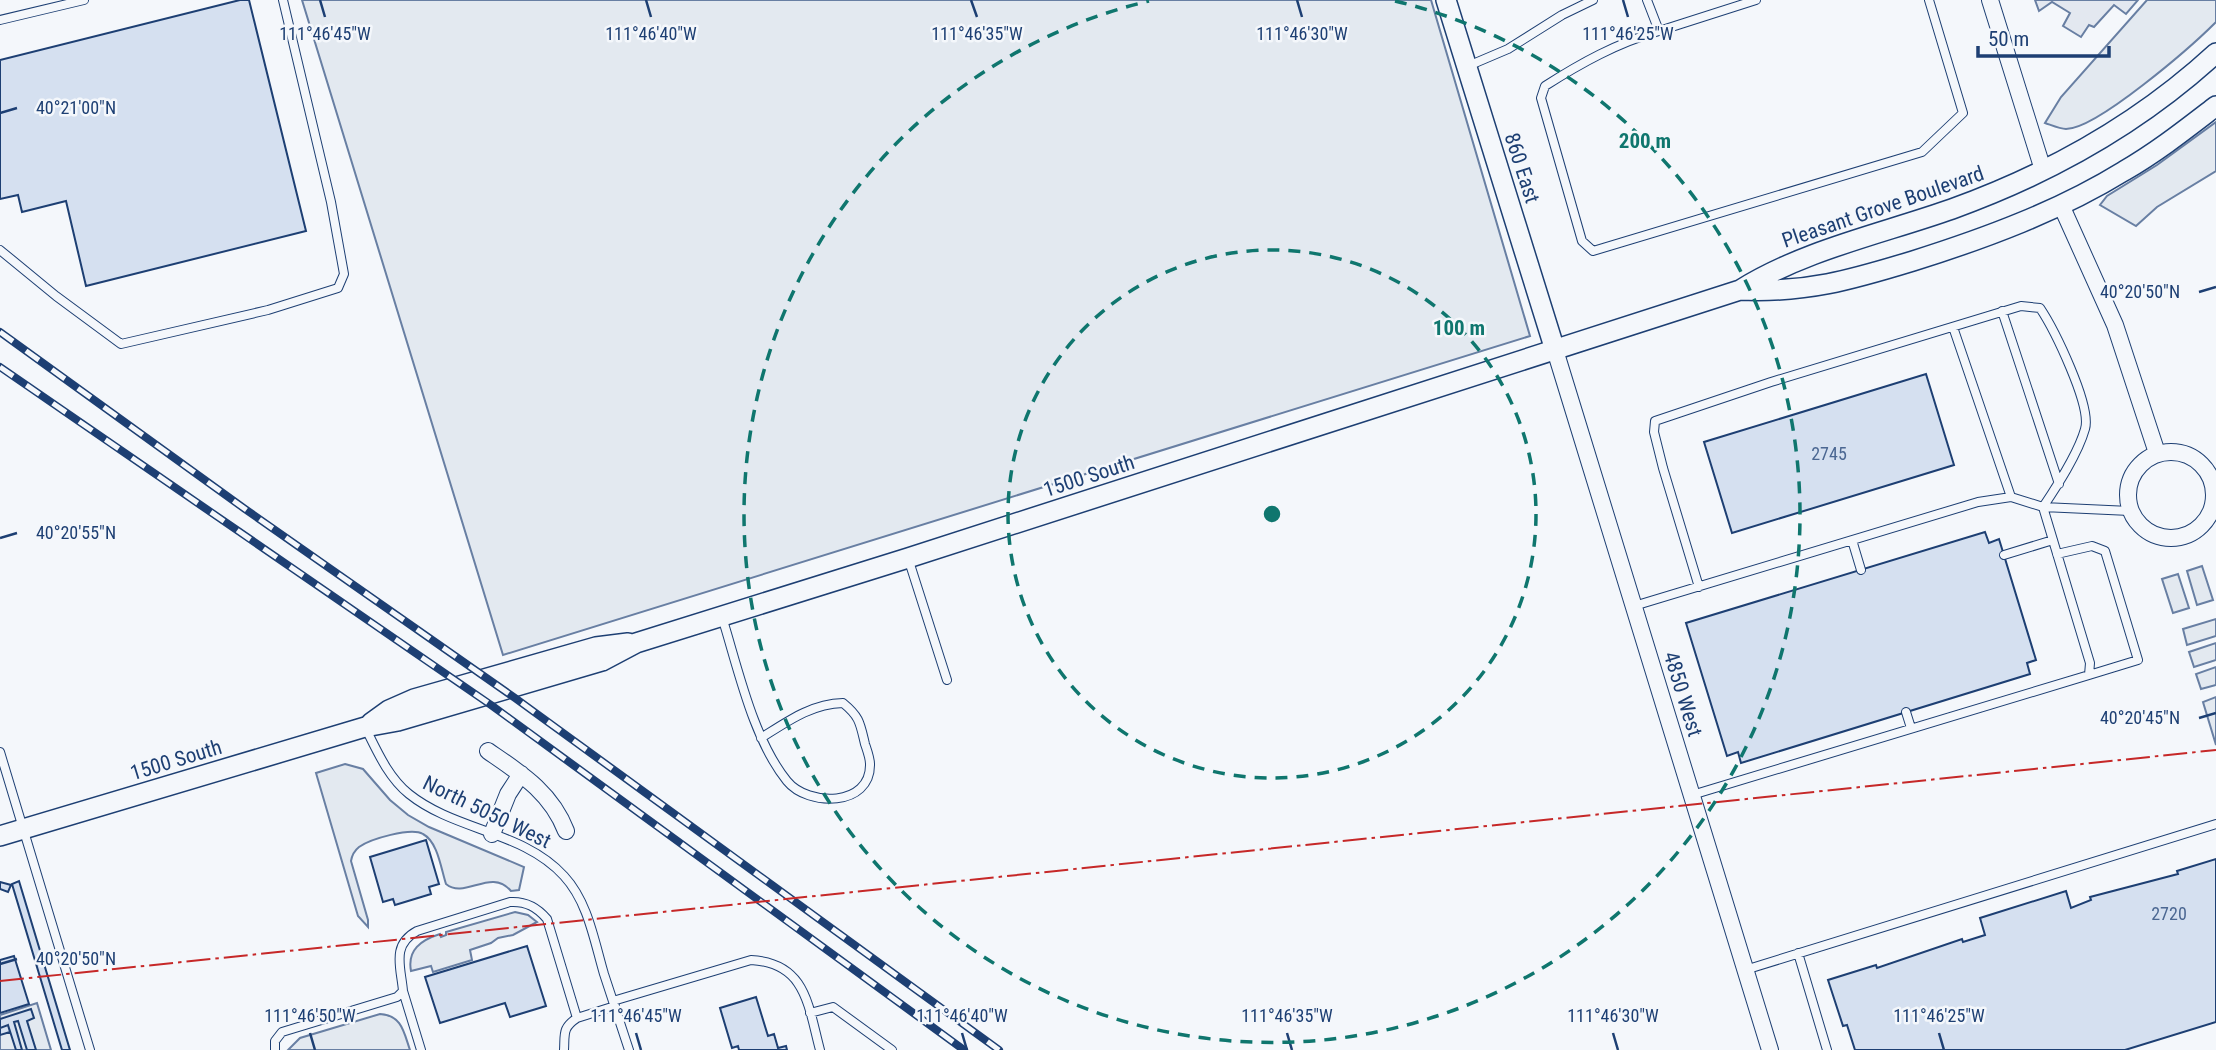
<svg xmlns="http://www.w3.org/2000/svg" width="2216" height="1050" font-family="'Roboto Condensed',sans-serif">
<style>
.green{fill:#e3e9f0;stroke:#687fa3;stroke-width:2}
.parking{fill:#e3e8f0;stroke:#687fa3;stroke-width:2}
.building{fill:#d5e0f0;stroke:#1d3f73;stroke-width:2}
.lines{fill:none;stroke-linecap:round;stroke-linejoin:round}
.service-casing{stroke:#1d3f73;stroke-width:10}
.minor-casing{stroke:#1d3f73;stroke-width:18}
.tertiary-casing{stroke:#1d3f73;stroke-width:22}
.service{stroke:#f4f7fb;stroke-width:8}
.minor{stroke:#f4f7fb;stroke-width:16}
.tertiary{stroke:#f4f7fb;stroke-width:19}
.rail-casing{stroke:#1d3f73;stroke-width:8}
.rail{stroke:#f4f7fb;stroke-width:5;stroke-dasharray:16;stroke-linecap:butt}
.power{stroke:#c62828;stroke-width:2;stroke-dasharray:24 5 3.5 5;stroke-linecap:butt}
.ticks{fill:none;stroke:#1d3f73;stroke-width:2.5}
.ring{fill:none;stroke:#0f766e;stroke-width:3.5;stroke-dasharray:12 9}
.labels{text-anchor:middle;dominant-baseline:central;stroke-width:5;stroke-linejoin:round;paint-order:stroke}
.number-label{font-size:18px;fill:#4b6792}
.street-label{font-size:21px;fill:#1d3f73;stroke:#f4f7fb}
.ticks-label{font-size:18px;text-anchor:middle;fill:#1d3f73;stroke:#f4f7fb;stroke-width:5;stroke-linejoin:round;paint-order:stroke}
.centre{fill:#0f766e;stroke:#f4f7fb;stroke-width:3.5}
.ring-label{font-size:21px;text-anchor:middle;font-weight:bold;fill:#0f766e;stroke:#f4f7fb;stroke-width:5;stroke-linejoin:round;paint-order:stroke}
</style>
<rect width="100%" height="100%" fill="#f4f7fb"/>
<path class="green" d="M302,0h1129l99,336 -1027,319z
M2147,0h69v22c-24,24 -119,107 -150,107 -6,0 -15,-4 -21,-6l16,-26z
M2216,122v49l-59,36 -21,19 -36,-21 7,-9 50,-31z
M2202,566l11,34 -16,5 -10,-34z
M2178,574l11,34 -16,5 -11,-34z
M2216,619v17l-29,9 -4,-16z
M2216,643v17l-22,7 -5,-15z
M2216,667v18l-15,4 -5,-15z
M2216,697v48l-13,-43z
M345,764l18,5 27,31 18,15 21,12 95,40 -5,23 -8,1c-20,-24 -46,9 -65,-7 -5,-15 -8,-42 -23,-50 -12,-7 -53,5 -64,13 -5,4 -7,8 -8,14l17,59v7l-10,-11 -42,-143z
M515,912l13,3 9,7 -24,13 -15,3 -7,5 -21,7 2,10 -39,12 -2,-6 -20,5c-4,-21 10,-31 29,-37l1,3 5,-2v-3z
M37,1003l14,47h-51v-35z
M380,1014c22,1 24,19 30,36h-122l12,-12z"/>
<path class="parking" d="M2035,0h103l-12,14 -12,-9 -20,22 -5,-2 -8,12 -18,-11 7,-13 -18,-11 -13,9z"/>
<path class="building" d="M240,0h9l57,231 -220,55 -20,-85 -44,11 -4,-17 -18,4v-139z
M1926,374l28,91 -222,68 -28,-91z
M1985,532l4,11 10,-4 37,121 -9,3 3,11 -289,89 -3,-11 -11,4 -41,-133z
M426,840l13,44 -10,3 2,7 -36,11 -2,-6 -10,3 -13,-45z
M2216,859v163l-91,28h-270l-8,-25 -4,1 -15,-46 48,-15 1,3 85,-29 1,3 22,-7 -5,-17 86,-27 5,17 20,-8 -1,-3 88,-23 -1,-3z
M19,881l51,169h-8l-50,-166z
M0,882l11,3 -3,7 -8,-3z
M527,946l19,60 -36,11 -5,-14 -65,20 -15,-46z
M14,956l15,48 -29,9v-53z
M756,997l12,39 6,-2 4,14 8,-2 1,4h-48l-1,-4 -6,2 -12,-40z
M31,1009l3,9 -7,3 9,29h-9l-9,-29 -4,1 8,28h-6l-8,-25 -8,3v-9z
M8,1025l2,7 -10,3v-7z"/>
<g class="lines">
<g class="service-casing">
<path id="service" d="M1647,0l12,31c-42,12 -78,32 -114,55l-4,12 41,143 11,10 329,-99 41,-39 -34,-113
M0,20l84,-20
M1659,31l97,-31
M1468,66l40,-17 54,-34 31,-15
M0,250l56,46 65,48 147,-34 70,-22 6,-14 -13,-72 -48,-202
M2002,311l57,173
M1953,327l58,170
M1852,540l9,30
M2057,554l35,-8 13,5 33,109 -49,15
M2004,555l49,-15
M908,558l39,122
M1634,606l344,-104 33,-5 32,10 87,4
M722,617c16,51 31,122 65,164 21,26 84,26 83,-17 0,-6 -3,-14 -5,-20 -5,-21 -5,-27 -22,-41 -32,1 -55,18 -82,35
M1906,712l5,16
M365,727c12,24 23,50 44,67 46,37 114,37 155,82 24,26 30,64 40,98 8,25 17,51 25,76
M0,752l90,298
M1692,795l397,-120 1,-12 -47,-156c14,-21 35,-53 42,-78 7,-23 -31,-100 -45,-121l-19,-2 -250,76 -116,39 -1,11 9,36 36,119
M1798,953l29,97
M1745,970l471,-146
M403,991l18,59
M613,1001l138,-41c55,3 57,45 69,90
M810,1013l23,-6 59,43
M275,1050v-9l7,-9 115,-35 6,-6c-2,-24 -12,-46 14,-60l93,-29c16,-1 27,5 37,17l30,99 38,-12
M564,1050c1,-16 -2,-22 13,-32"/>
</g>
<g class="minor-casing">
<path id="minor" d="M1990,0l53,170
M2061,205l54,120 42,128
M1555,350l215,700
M2128 495a43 43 0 1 1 86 0a43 43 0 1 1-86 0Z
M488,751c32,22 63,41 78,80
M492,834l16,-40 13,-20"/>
</g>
<g class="tertiary-casing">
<path id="tertiary" d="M1446,0l109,350
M1740,290c66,3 111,-10 173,-29 73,-23 146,-50 211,-90 33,-19 62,-42 92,-65
M371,723l18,-13 25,-11 182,-52 32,-4
M0,836l365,-109 33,-6 204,-60 34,-18 272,-85 832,-268c64,-40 141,-56 212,-81 97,-35 188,-86 264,-156"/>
</g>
<use href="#service" class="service"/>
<use href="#minor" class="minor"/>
<use href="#tertiary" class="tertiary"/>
<g class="rail-casing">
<path id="rail" d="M0,332l245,177 270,189 484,352
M0,367l491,338 473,345"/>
</g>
<use href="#rail" class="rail"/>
<path class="power" d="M0,981l2216,-231"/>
</g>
<path class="ticks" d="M320,0l5,17M646,0l5,17M971,0l6,17M1297,0l5,17M1623,0l5,17M0,113l17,-5M2199,292l17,-5M0,538l17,-5M2199,718l17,-5M0,964l17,-5M310,1033l5,17M636,1033l5,17M962,1033l5,17M1287,1033l5,17M1613,1033l5,17M1939,1033l5,17"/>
<g class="ring">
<circle cx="1272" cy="514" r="264"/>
<path d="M1395 1A528 528 0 1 1 1149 1"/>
</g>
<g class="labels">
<g class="number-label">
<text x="1829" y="453">2745</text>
<text x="2169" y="913">2720</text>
</g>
<g class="street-label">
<text transform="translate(1522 168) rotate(72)">860 East</text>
<text transform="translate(1883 207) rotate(-19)">Pleasant Grove Boulevard</text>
<text transform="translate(1089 476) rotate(-18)">1500 South</text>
<text transform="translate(1683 694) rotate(73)">4850 West</text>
<text transform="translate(176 760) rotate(-17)">1500 South</text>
<text transform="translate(487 812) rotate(26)">North 5050 West</text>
</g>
</g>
<g class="ticks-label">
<text x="325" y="40">111°46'45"W</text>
<text x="651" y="40">111°46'40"W</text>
<text x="977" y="40">111°46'35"W</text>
<text x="1302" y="40">111°46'30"W</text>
<text x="1628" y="40">111°46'25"W</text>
<text x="76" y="114">40°21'00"N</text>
<text x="2140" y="298">40°20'50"N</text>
<text x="76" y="539">40°20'55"N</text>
<text x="2140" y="724">40°20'45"N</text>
<text x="76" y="965">40°20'50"N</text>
<text x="310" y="1022">111°46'50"W</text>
<text x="636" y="1022">111°46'45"W</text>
<text x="962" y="1022">111°46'40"W</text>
<text x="1287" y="1022">111°46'35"W</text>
<text x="1613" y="1022">111°46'30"W</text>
<text x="1939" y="1022">111°46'25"W</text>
</g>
<circle cx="1272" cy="514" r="10" class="centre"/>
<g class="ring-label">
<text x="1645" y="148">200 m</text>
<text x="1459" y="335">100 m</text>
</g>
<path d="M1978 46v10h131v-10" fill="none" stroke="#1d3f73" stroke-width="3.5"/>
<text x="1988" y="46" font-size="21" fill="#1d3f73" stroke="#f4f7fb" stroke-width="5" paint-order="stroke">50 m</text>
</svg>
